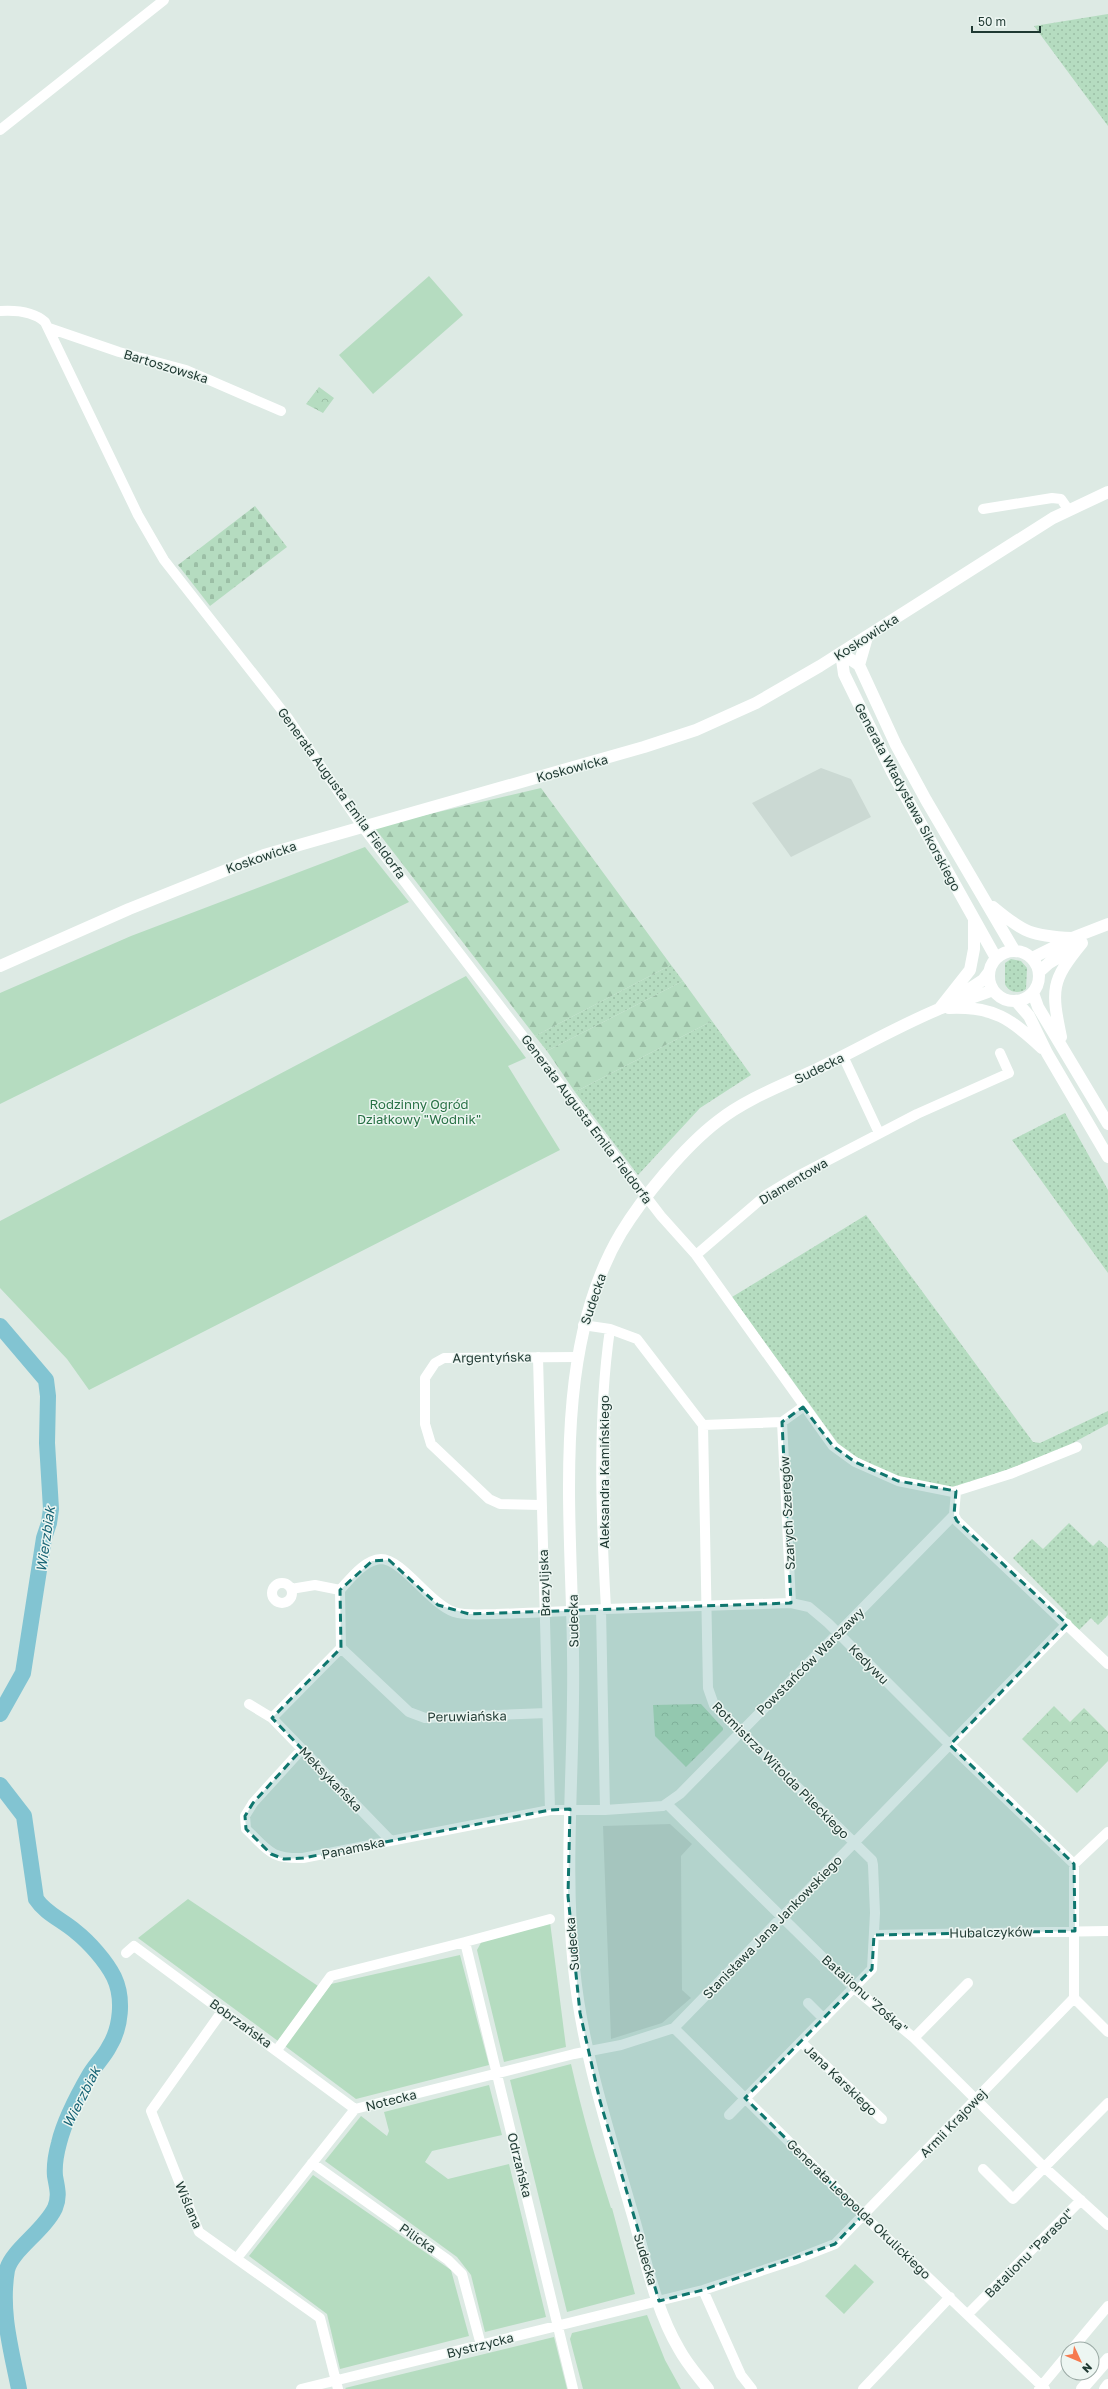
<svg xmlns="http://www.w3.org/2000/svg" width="1108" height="2389" font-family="'Golos Text',sans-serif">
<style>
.built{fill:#cbd9d3}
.grass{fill:url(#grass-dots)}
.forest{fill:url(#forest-firs)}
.cemetery{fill:url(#cemetery-stones)}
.park{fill:url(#park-crowns)}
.garden{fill:#b5dcc0}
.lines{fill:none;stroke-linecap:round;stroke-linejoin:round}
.river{stroke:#82c4d2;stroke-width:16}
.minor{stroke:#fff;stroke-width:10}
.tertiary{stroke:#fff;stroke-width:12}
.marked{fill:#0f766e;fill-opacity:0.2;stroke:#0f766e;stroke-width:3;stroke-dasharray:8 5;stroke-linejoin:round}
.labels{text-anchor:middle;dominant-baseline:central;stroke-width:3;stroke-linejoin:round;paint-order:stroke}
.street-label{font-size:13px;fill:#1f3932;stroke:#edf6f2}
.park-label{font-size:13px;fill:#287145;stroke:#edf6f2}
.water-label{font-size:14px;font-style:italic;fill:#186576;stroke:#edf6f2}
</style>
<defs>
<pattern id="grass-dots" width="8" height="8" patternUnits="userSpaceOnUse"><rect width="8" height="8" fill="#b5dcc0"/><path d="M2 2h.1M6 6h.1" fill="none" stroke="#9bbea5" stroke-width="1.8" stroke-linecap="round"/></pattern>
<pattern id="forest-firs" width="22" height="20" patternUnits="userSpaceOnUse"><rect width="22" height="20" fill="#b5dcc0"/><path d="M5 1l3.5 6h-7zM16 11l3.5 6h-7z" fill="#9bbea5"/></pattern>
<pattern id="cemetery-stones" width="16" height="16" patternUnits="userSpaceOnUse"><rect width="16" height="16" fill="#b5dcc0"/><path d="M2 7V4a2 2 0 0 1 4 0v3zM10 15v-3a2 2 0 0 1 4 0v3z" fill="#9bbea5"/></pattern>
<pattern id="park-crowns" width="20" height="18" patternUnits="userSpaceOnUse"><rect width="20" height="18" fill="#b5dcc0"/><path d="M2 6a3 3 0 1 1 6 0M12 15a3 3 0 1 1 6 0" fill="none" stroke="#9bbea5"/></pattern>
</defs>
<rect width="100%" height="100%" fill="#ddeae4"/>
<path class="built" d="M821,768l30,11 20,38 -80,40 -39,-54z
M670,1824l22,20 -11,12 1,134 9,8 -29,25 -51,16 -8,-213z"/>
<path class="grass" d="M1108,14v112l-74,-100z
M1011,959l10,2 6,7 -1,21c-7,5 -17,4 -21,-5v-21z
M671,965l12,16 -136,70 -12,-15z
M712,1021l39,54 -51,33 -62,67 -63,-83z
M1065,1113l43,77v83l-96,-133z
M866,1215l167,227 7,1 68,-32v13l-52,28 -100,36 -65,-13 -49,-26 -110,-152z
M1069,1523l24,23 6,-6 9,8v67l-10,10 -7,-7 -12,12 -14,-13 2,-4 -54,-55 19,-19 11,10z"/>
<path class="forest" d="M541,788l130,177 -136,71 -161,-209z
M683,981l29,40 -137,71 -28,-41z"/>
<path class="cemetery" d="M255,506l32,41 -77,59 -32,-41z"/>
<path class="park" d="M319,387l15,11 -11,15 -17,-9z
M701,1704l22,24v2l-37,37 -31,-31 -2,-31z
M1054,1706l16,16 14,-14 24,24v29l-31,32 -55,-54z"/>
<path class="garden" d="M429,276l34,39 -90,79 -34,-39z
M365,847l44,55 -409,202v-111l131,-57z
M466,976l60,82 -18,8 52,84 -471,240 -22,-31 -67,-71v-67z
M188,1899l130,87 -40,55 -140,-103z
M550,1922l16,125 -62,15 -27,-112 6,-11z
M460,1955l29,110 -133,34 -71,-53 46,-62z
M571,2064c11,49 25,97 40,144h1l23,86 -68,18 -57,-232z
M489,2085l13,50 -70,16 -7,11 23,17 61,-15 37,153 -61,15 -14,-57 -14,-18 -132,-96 36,-45 26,20 2,-5 -5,-19z
M313,2175l138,95 18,66 -129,33 -13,-55 -78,-58z
M855,2264l19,18 -30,32 -19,-18z
M647,2315l18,45 16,29h-98l-13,-50 2,-6z
M554,2337l13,52h-221l-1,-1z"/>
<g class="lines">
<path class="river" d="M0,1326l46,54 2,16 -1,47 4,66 -2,14 -5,15 -21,135 -23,41
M0,1785l24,31 12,83c9,14 26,21 39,32 14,11 31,30 39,46 10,21 7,51 -5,70 -5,10 -14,18 -19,27 -11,19 -26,48 -31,69 -3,11 -5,22 -4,33 2,12 5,20 0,32 -11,23 -44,43 -48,62 -7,41 4,79 12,119"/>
<path class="minor" d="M0,130l164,-130
M0,311c16,-1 33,0 45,11l93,193 26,45 124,158 73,107 300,391 35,39 137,191 22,16 43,19 55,11 57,-18 67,-27
M49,328l70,24 67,18 95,41
M983,509l69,-11 9,1 7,10
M843,1056l36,77
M696,1255l70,-60 28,-17 123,-64 92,-41 -9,-20
M583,1325l27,4 27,10 66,86 5,263 6,17 158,155 1,5 2,48 -3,56 -143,146
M538,1357l12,453
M782,1422l21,-15
M703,1425l79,-3 9,181
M956,1491l-2,24 3,6 151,143
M541,1505l-41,-1 -11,-5 -58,-55 -6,-20v-46l10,-15 9,-5 133,-1
M272 1593a10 10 0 1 1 20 0a10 10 0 1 1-20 0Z
M291,1589l24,-4 25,5c11,-12 24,-30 41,-31 21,0 48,44 73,53 13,4 28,2 42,2 37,-1 74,-3 110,-5 -5,-91 -9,-189 4,-280
M340,1590l1,58
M601,1609l4,201
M606,1609l185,-6 18,4 19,16 122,122 124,119
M341,1648l-69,70 118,122
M341,1648l68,64 16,6 122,-5
M249,1704l23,14
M302,1749l-49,54 -8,13 1,13c22,21 24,30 57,29l247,-48h55l58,-4 17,-12 274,-279
M667,1804l187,184 60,50 130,129 64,58
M874,1935l234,-4
M465,1942l85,-23
M126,1953l8,-7 221,163
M1074,1998l34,34
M808,2003l16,16
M223,2010l-72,101 48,121 121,86 18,71
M674,2028l189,187 182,174
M914,2038l54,-55
M801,2042l81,77
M277,2050l54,-74 134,-34 108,447
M312,2163l136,97 14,14 19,71
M983,2169l30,30 95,-96
M237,2258l118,-149 219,-55 47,-9 53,-17 393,-404
M703,2290l38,85 11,14
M968,2314l113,-114
M1072,2349l36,-43
M301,2389l402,-99 91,-30 41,-16 239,-246v-134l34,-32
M863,2389l87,-92
M1039,2389l29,-35"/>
<path class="tertiary" d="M841,653l18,12 37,80 30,55 88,150
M841,653l3,21 48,98 104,186
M859,665l8,-28
M993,907c31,26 39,29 79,31
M989 976a25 25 0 1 1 50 0a25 25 0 1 1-50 0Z
M1032,958l40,-20 36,-14
M0,966l129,-57 135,-54 380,-108 52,-17 60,-27 64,-37 233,-148 55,-26
M1039,972l10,-9 25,-15
M1033,993l5,14 70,117
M954,999l29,-19 6,-8
M1016,1001l13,15 18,37 61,104
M940,1008l30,-38 4,-21v-28
M949,1008c45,-2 62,11 93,40
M1061,1037c-10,-48 -10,-56 21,-94
M708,2389c-10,-13 -21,-25 -29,-40 -25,-42 -34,-94 -48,-140 -23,-80 -49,-159 -57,-241 -11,-105 1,-209 -1,-314 -1,-133 -23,-302 48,-421 22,-36 63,-86 97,-112 28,-22 63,-35 95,-50 42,-20 83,-44 126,-62 18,-7 37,-12 54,-19
M1082,2389l26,-30
M1105,2389l3,-4"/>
</g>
<path class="marked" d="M803,1407l30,39 22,16 43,19 58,10 -2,24 3,6 110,103 -117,121 124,119 1,67 -201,4 -2,34 -127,129 118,117 -28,29 -132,46 -44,11 -59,-200 -20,-88 -12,-117 2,-87 -20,1 -247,48 -19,1 -13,-5 -25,-25 -1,-13 8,-13 49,-54 -30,-31 69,-70 -1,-58 32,-29 17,-1 49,45 31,9 322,-11 -9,-181z"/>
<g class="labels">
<g class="street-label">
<text transform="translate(166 366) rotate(17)">Bartoszowska</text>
<text transform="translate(866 637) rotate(-33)">Koskowicka</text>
<text transform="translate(572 768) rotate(-15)">Koskowicka</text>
<text transform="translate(342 793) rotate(54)">Generała Augusta Emila Fieldorfa</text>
<text transform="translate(908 797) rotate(62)">Generała Władysława Sikorskiego</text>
<text transform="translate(261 857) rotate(-19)">Koskowicka</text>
<text transform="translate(819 1068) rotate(-26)">Sudecka</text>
<text transform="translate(587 1119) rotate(53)">Generała Augusta Emila Fieldorfa</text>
<text transform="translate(793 1181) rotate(-31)">Diamentowa</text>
<text transform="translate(593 1299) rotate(-71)">Sudecka</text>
<text transform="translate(492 1357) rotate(-1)">Argentyńska</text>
<text transform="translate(604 1472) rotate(-90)">Aleksandra Kamińskiego</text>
<text transform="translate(787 1513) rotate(-93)">Szarych Szeregów</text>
<text transform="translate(544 1583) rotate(-92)">Brazylijska</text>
<text transform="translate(573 1621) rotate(-91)">Sudecka</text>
<text transform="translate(810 1661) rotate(-45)">Powstańców Warszawy</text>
<text transform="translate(869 1664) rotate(45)">Kedywu</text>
<text transform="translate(467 1716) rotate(-1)">Peruwiańska</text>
<text transform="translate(781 1770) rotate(45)">Rotmistrza Witolda Pileckiego</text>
<text transform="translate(331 1779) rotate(46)">Meksykańska</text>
<text transform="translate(353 1848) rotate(-12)">Panamska</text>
<text transform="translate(772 1927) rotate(-46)">Stanisława Jana Jankowskiego</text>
<text transform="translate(991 1932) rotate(-1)">Hubalczyków</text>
<text transform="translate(572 1944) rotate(-95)">Sudecka</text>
<text transform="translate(865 1994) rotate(42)">Batalionu "Zośka"</text>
<text transform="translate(241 2023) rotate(36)">Bobrzańska</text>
<text transform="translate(841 2080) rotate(44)">Jana Karskiego</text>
<text transform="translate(391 2100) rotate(-14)">Notecka</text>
<text transform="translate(953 2123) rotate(-46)">Armii Krajowej</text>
<text transform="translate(520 2165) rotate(76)">Odrzańska</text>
<text transform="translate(189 2205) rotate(67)">Wiślana</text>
<text transform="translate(859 2209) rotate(44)">Generała Leopolda Okulickiego</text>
<text transform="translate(418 2238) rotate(35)">Pilicka</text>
<text transform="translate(1029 2253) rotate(-45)">Batalionu "Parasol"</text>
<text transform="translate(646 2259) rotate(73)">Sudecka</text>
<text transform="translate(480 2345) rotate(-14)">Bystrzycka</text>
</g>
<g class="park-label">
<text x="419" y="1104">Rodzinny Ogród<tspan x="419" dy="15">Działkowy "Wodnik"</tspan></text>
</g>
<g class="water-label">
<text transform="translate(45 1539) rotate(-82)">Wierzbiak</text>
<text transform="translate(81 2097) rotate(-63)">Wierzbiak</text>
</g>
</g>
<g transform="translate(1080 2361) rotate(134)"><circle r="19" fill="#edf6f2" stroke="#9baaa5"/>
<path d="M0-3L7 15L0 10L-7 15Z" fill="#f67a4f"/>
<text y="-6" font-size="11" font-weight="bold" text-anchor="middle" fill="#1f3932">N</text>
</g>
<path d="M972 26v6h68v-6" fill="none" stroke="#1f3932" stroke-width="2"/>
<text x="978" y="26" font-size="12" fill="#1f3932" stroke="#edf6f2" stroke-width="3" paint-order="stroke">50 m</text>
</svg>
